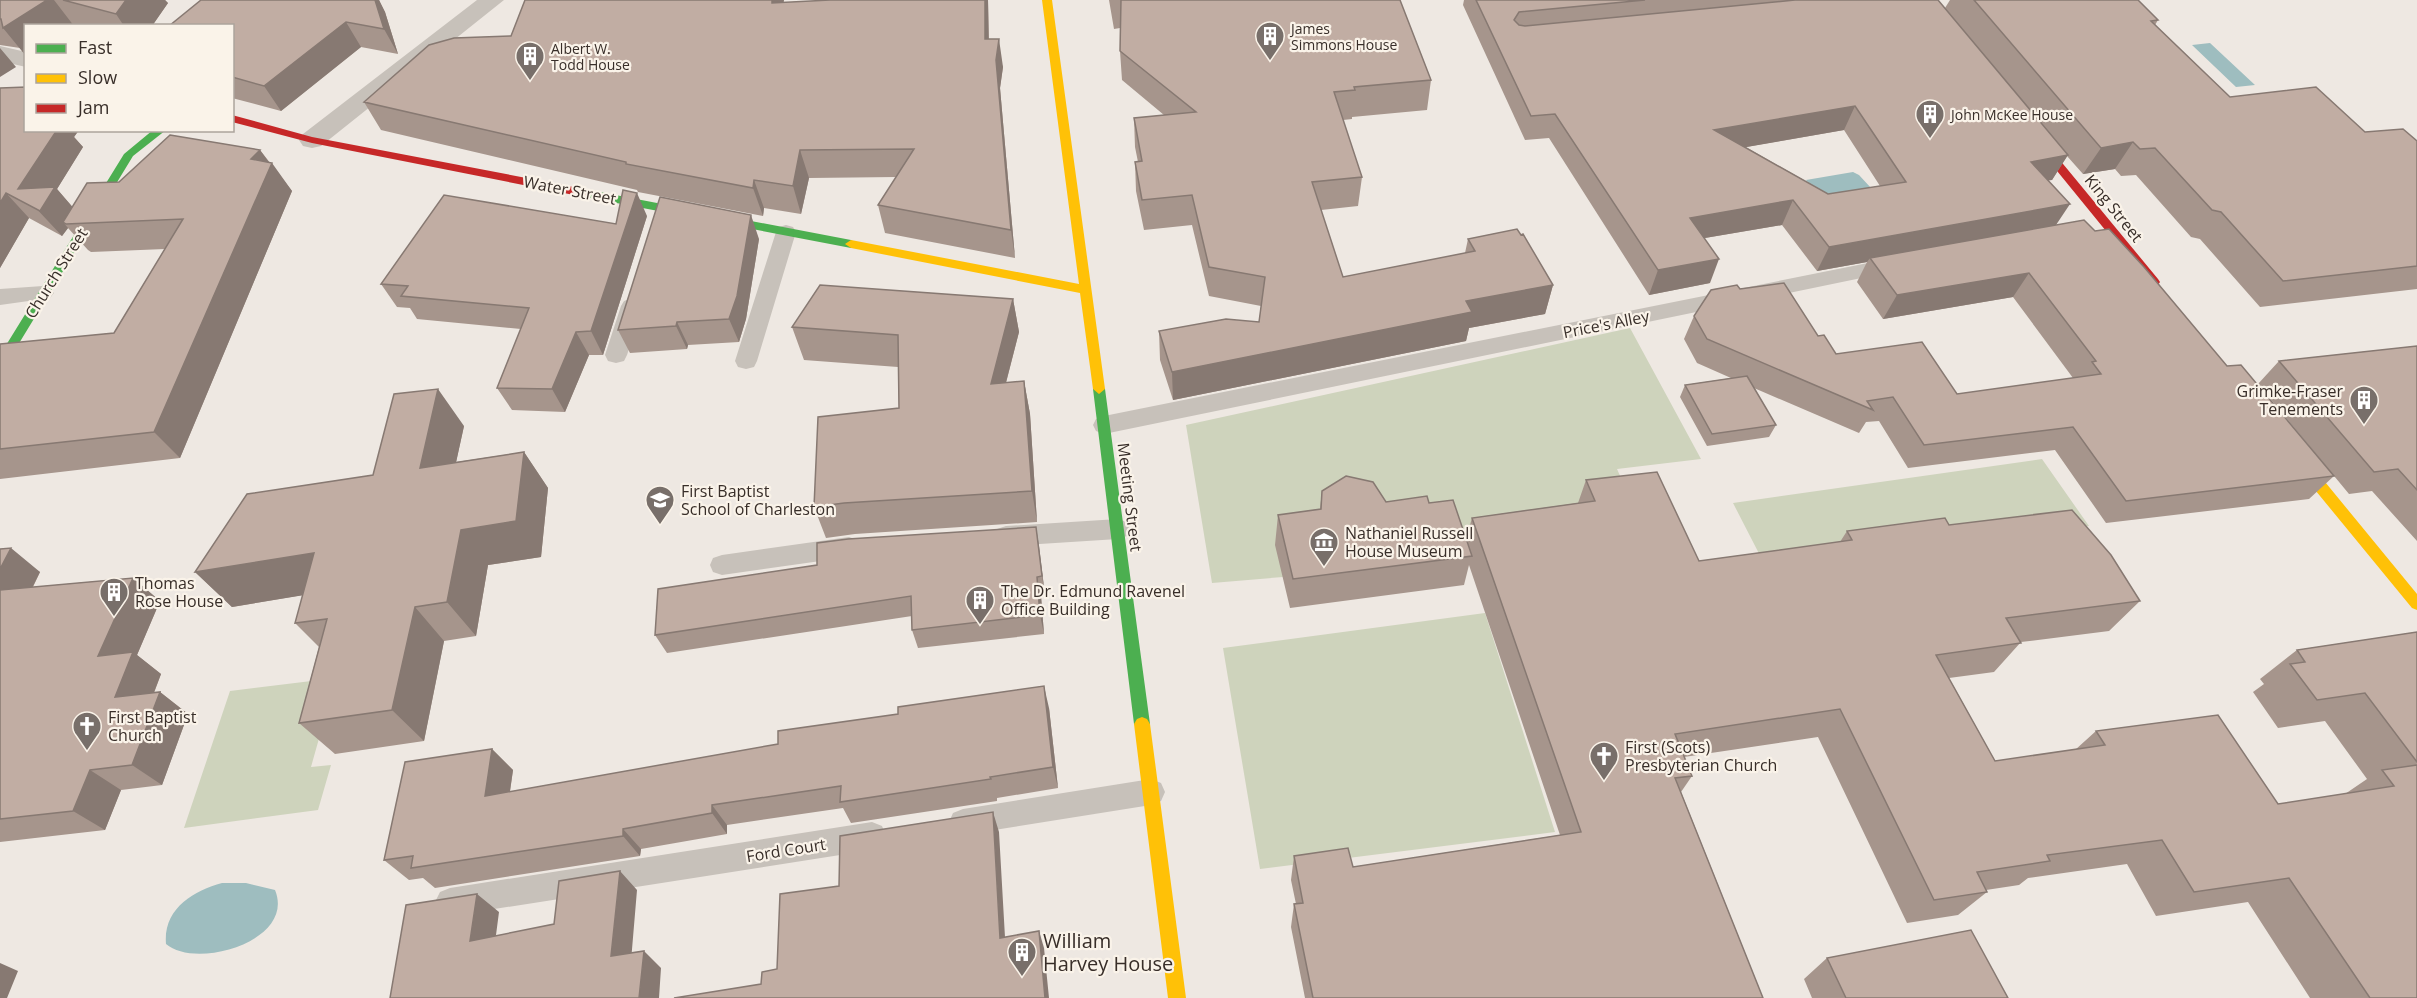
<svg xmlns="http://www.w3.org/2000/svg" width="2417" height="998" font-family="'Open Sans',sans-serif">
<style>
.green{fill:#ced3bc}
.water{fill:#9ebdbf}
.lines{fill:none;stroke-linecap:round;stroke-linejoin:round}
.lane{fill:#c7c1ba;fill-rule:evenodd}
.street{fill:#c7c1ba;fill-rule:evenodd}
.fast{fill:#4caf50;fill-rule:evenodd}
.slow{fill:#ffc107;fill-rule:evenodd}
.jam{fill:#c62828;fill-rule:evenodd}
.wall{fill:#a6958c;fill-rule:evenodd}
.shaded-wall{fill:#877972}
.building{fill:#c1ada3;stroke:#877972;stroke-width:1.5;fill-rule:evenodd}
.labels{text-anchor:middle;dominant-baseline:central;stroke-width:4.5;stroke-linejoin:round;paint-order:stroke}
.far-poi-label{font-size:14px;fill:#382e29;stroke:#faf3e9;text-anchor:start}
.street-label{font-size:16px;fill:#382e29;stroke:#faf3e9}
.poi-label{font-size:16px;fill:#382e29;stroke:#faf3e9;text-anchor:start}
.near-poi-label{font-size:20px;fill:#382e29;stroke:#faf3e9;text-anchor:start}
</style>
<rect width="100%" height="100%" fill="#eee8e2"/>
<path class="green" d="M1630,328l71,131 -84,10 16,36 -51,28 -299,44 -71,6 -26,-158z
M2042,459l47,67 -320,47 -36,-70z
M1485,613l70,219 -295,37 -37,-221z
M336,678l-25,89 20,-2 -13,45 -134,18 46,-137z"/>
<path class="water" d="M2210,43l45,42 -19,2 -44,-42z
M1853,172l6,3 12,13 -49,12 -16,-20z
M222,883h24l29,7c21,51 -79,80 -109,54 -3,-35 27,-53 56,-61z"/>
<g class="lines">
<path class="lane" d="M786,225l7,2 3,5 -39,129 -3,6 -8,2 -8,-2 -3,-6 41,-129 3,-5z
M1893,258l7,2 3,5 -3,5 -796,164 -8,-3 -3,-6 3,-6 8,-3z
M43,286l7,2 4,5 -4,5 -50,7v-16z
M632,298l8,3 3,5 -16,49 -3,6 -8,2 -8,-2 -3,-6 16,-49 3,-5z
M1118,519l9,3 3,7 -3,7 -9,3 -112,7 -9,-3 -3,-7 3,-7 9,-3z
M849,537l9,3 3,7 -3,7 -9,3 -127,18 -9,-3 -3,-7 3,-7 9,-3z
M1151,779l10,4 4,9 -4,9 -10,4 -188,30 -10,-4 -4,-9 4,-9 10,-4z
M872,822l10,4 4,10 -4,10 -10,4 -422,66 -10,-4 -5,-10 5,-10 10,-4z"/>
<path class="street" d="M477,0h27l-183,146 -9,2 -9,-2 -4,-6 4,-6z
M0,46l26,6v15l-26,-6z"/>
<path class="fast" d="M153,130h13l-33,26 -129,212 -4,2v-15l124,-201z
M584,189l267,51 6,4 -6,4 -271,-52v-6z
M1099,384l6,5 45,335 -3,5 -5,2 -5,-2 -3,-5 -41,-335z"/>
<path class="slow" d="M1042,0h10l53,389 -6,5 -6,-5 -13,-96 -229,-45 -6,-4 6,-4 228,44z
M2293,448l5,1 119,145v16l-5,-2 -124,-151 -2,-4z
M1142,717l5,2 3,5 36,274h-18l-34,-274 3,-5z"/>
<path class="jam" d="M232,115l80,22 272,52 6,4 -6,4 -272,-54 -80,-21z
M2031,129l4,1 123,149 2,3 -2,3h-8l-123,-151 -1,-2z"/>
</g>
<path class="wall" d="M0,0h165l3,3 -16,23h-126v30l-6,-8 -20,-3z
M201,0h178l6,12 13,42 -37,-7 -80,64 -49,-13v-72z
M830,0h158l1,39 14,28 -3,21 15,170 -130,-25 -7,-28 18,-28 -87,1 -8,36 -37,-6 -1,8 -125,-24 -1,-2 -256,-60 -17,-28 147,-66 273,-33z
M1109,0h291l31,80 -4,30 -75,7v2l-9,1 19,57 -4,29 -37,4 22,67 122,-24 3,-14 85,46 -8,29 -76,14 -3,13 -293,59 -13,-40 -1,-29 100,-9 2,-16 -52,-10 -17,-71 -48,5 -8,-39 -1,-29h3l-3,-15 -1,-29 30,-3 -42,-35 -2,-29v-23l-6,1z
M1464,0h474l7,8 5,-8h188l20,20 -3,5 75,72 135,35 52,9v148l-157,18 -60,-68 -9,-2 -55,-62 -15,1 -6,-7 -32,5 -16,-18 -15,24h-4l8,45 171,141 107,110 -25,23 -203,24 -51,-73 -147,18 -29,-47 -13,1 -7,11 -105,-45 22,37 -7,12 -62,9 -27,-49 5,-12 46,-7 -34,-15 -13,-24 10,-23 46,-27 78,47 18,18 121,40 116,-16 -60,-81 -130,22 -26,-37 10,-20 -50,9 -35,-46 -77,13 5,45 -61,12 -100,-157 -24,2 -62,-135zM1844,130l36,56 -52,8 -82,-47z
M0,88l26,42h53l-5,7 9,10 -26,42 15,18 47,-25 141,-32 32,41 -112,267 -180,21v-135l114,-11 51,-84 -74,3 -3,-2 -20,-22 -6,8 -33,-18 -29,50z
M647,216l-44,139h-14l-24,57 -53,-2 -15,-22 24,-59 -104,-10 -7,-11 -13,-1 -16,-23z
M759,239l-13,80 -7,23 -51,3 -1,4 -57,4 -12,-23z
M1013,299l6,33 -13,51 18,-2 6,33 7,108 -182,12 -29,4 -12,-31 85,-99 -1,-41 -94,-7 -12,-33z
M2417,346v195l-45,-50 -23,3 -91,-110 21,-23z
M464,426l-8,36 68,-10 24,36 -7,69 -53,8 -12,71 -32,5 -20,100 -89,13 -36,-31 20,-76 -24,-24 8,-28 -71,12 -37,-35z
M1586,480l113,81 141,-19 7,-11 102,-6 191,76 -31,30 -88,11 -27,30 -45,6 46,83 80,-11 21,-19 182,73 67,-10 22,-15 -42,-58 -47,7 -25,-36 11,-8 -4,-5 37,-29 120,-18v366h-107l-62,-96 -92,14 -29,-52 -99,14 -9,7 -33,5 1,2 -29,23 -51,8 -89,-186 -134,20 8,19 -11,16 82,206h-458l-14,-71 3,-23h2l-5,-24 3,-24 59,11 207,-32 -91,-270 -5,20 -174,23 -15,-63 3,-30 42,-6 2,-18 64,11 43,1 37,36 6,-21 106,-15z
M1036,527l9,68 -4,1 3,38 -126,14 -6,-18v-14l-245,37 -12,-18 162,-70z
M0,549l40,23 -7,15 100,-9 27,23 -23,54 24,19 -7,19 6,-1 28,22 -26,71 -41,5 -16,40 -105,12z
M1049,708l9,80 -61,10v3l-146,22 -8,-15 -116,17v9l-86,15 -1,7 -205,32 -12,-10 -14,2 -25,-20 108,-111 21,21 -3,22z
M1827,958l181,40h-196l-8,-19z"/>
<path class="shaded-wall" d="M47,0h7l20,26h-48v30l-23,-28z
M126,0h39l3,3 -16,23h-28l-8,-12z
M375,0h4l6,12 13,42 -14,-25z
M772,0h12l-4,31 -8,-28z
M985,0h3l1,67 -4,-28z
M346,22l15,25 -80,64 -17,-25z
M999,39l4,28 -3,21 15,170 -4,-28 -15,-170z
M0,48l16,19 -16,10z
M1855,106l-11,24 -138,24 8,-24z
M57,130h22l-5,7 9,10 -26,42 20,23 -14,10 5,6 -6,8 -44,-47z
M2133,142l-18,27 -32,5 18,-26z
M260,150l11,15 1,-2 20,28 -112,267 -26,-26 97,-273z
M800,150l9,28 -8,36 -8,-28z
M2068,155l-16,25 -36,6 15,-24z
M754,180l10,28 -1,8 -10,-28z
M6,193l23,25 -29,50v-65z
M637,193l10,23 -44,139 -12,-24z
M1793,200l-11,25 -101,17 9,-24z
M2070,204l-16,24 -184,30 -3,4 -50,9 12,-24z
M751,215l8,24 -13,80 -7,23 -10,-23z
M1719,259l-9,24 -61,12 9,-25z
M2029,273l-16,24 -130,22 14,-24z
M1553,285l-8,29 -76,14 -3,13 -293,59 -1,-28 294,-71z
M1013,299l6,33 -22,85 -6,-33z
M677,322l11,23 -1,4 -11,-23z
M576,332l13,23 -24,57 -13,-23z
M1024,381l6,33 7,108 -5,-31z
M438,389l26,37 -17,78 -27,-36z
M524,452l24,36 -7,69 -53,8 -12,71 -29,-34 14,-72z
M1036,527l3,19 6,49 -3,-19z
M11,548l29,24 -21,42 -19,-15v-30z
M314,553l33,35 -115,19 -37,-35z
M1037,577l4,19 3,38 -4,-19z
M133,578l27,23 -23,54 24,19 -17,44 -29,-21 -17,-41z
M415,607l29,34 -20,100 -32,-31z
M1044,686l5,22 9,80 -5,-21z
M160,692l28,22 -26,71 -30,-20z
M492,749l21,21 -7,47 -21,-21z
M90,770l31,20 -16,40 -32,-19z
M712,805l15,20v9l-15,-21z
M993,812l6,20 7,123 -6,-17z
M623,829l18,20 -1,7 -17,-20z
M620,871l17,19 -7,83 -19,-17z
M477,894l22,18 -6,46 -23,-17z
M1039,931l5,17 5,50h-4z
M644,951l17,17 -2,30h-20z
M0,963l18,8 -11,27h-7z"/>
<path class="building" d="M0,0h47l-44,28 -2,-9h-1z
M63,0h63l-10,14z
M201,0h174l9,29 -38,-7 -82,64 -32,-9v-51h-63z
M525,0h247v3l58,-3h155v39h14l-3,21 15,170 -133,-25 36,-56 -114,1 -7,36 -39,-6 -1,8 -127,-24v-2l-262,-60 65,-57 25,-7 57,-2z
M1121,0h279l31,80 -77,7 1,3 -21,2 28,85 -50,5 31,95 132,-26 -7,-12 49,-10 4,6 2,-1 30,51 -87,16 6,11 -300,60 -13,-41 67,-12 33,3 6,-45 -56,-10 -17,-72 -50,5 -7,-38 7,-1 -8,-43 62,-6 -76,-61z
M1476,0h169l-126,12 -5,8 5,5 6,1 270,-26h143l130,155 -37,7 39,42 -241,43 -36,-47 -103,18 29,41 -61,11 -103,-156 -24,2zM1855,106l51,76 -78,12 -114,-64z
M1974,0h164l20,20 -7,1 79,76 86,-10 49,45 38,-3 14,12v125l-134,15 -62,-69 -9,-2 -57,-62 -15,1 -7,-7 -32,6z
M26,87v43h31l-39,59 37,-2 -15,24 -34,-18 -6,10v-115z
M170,135l90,15 -9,9 21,4 -118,269 -154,17v-105l114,-11 69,-114 -117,5 -3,-2 24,-39 32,-1z
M623,190l14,3 -46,138 -15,1 -24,57 -55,-1 32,-80 -128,-12 7,-10 -27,-2 63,-89 172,29z
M660,197l91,18 -14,81 -8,23 -52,3 -1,4 -58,4z
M2084,220l11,11 14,-2 35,38 83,99 14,-1 93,111 -208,25 -53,-74 -149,18 -31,-48 -26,4 6,9 -166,-71 -13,-23 17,-26 26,-5 3,4 44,-6 34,53 6,-1 12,19 86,-12 35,52 144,-20 -9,-12 4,-1 -67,-88 -132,22 -27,-37z
M820,285l193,14 -22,85 33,-3 8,110 -188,12 -30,4 4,-90 81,-9 -1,-73 -106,-8z
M2417,346v144l-19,-21 -24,3 -95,-111z
M1747,376l29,49 -64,9 -27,-49z
M438,389l-18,79 104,-16 -8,69 -55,9 -14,72 -32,5 -23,103 -93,13 28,-104 -32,4 19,-70 -119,19 52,-78 126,-19 21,-81z
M1657,472l42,89 153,-21 -5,-9 98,-13 4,7 123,-15 39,45 29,46 -134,17 15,25 -85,12 59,106 110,-16 -9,-14 122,-16 60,89 116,-18 -12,-16 35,-5v233h-47l-81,-120 -95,14 -32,-52 -115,15 3,6 -73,11 10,20 -53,8 -94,-191 -165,25 17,42 -17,2 88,220h-450l-19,-94 9,-1 -9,-47 54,-8 5,19 228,-35 -109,-314 123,-17 -9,-21z
M1346,476l27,6 13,20 41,-6 2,7 24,-3 19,56 -179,23 -15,-64 43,-6 1,-18z
M1036,527l6,49 -5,1 3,38 -128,15 -1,-34 -256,39 3,-46 159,-24v-22l31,-4z
M11,548l-11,21v-20z
M133,578l-35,78 35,-4 -18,45 45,-5 -28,73 -42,5 -17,41 -73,8v-229z
M2417,632v130l-52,-69 -48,7 -27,-36 15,-2 -8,-12z
M1044,686l9,81 -63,10 1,2 -151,23 1,-16 -129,19v8l-89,16v7l-212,32 2,-12 -29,4 21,-98 87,-13 -7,47 293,-52v-13l120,-17v-7z
M993,812l7,126 39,-7 6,67h-371l87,-14 1,-12 15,-3 3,-75 59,-8 1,-50z
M620,871l-9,85 33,-5 -5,47h-249l16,-93 71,-11 -7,47 84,-17 5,-43z
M1971,930l37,68h-162l-19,-40z"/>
<defs>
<g id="building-pin" transform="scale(1.5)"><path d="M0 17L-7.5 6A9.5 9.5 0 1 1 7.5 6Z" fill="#786f6a" stroke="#faf3e9"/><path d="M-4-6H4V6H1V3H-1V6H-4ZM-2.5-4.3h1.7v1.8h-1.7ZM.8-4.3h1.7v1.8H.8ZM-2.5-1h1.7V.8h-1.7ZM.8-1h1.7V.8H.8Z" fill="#fff"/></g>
<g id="school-pin" transform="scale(1.5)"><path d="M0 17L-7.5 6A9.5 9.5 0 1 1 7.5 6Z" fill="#786f6a" stroke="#faf3e9"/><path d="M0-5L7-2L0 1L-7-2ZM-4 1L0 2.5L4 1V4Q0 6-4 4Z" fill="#fff"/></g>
<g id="museum-pin" transform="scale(1.5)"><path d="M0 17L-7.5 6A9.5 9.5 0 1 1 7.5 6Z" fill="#786f6a" stroke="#faf3e9"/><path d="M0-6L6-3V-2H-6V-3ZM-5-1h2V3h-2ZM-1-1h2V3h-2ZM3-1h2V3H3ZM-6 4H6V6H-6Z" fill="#fff"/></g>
<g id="church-pin" transform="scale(1.5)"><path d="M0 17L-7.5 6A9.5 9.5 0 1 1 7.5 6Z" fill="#786f6a" stroke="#faf3e9"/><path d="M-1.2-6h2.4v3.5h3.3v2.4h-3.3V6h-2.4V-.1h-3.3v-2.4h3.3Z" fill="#fff"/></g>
</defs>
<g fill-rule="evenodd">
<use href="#building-pin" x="1270" y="36"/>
<use href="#building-pin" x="530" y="56"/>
<use href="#building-pin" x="1930" y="114"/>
<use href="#building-pin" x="2364" y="400"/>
<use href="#school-pin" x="660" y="500"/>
<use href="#museum-pin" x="1324" y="542"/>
<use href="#building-pin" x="114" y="592"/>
<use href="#building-pin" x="980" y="600"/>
<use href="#church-pin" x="87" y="726"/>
<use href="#church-pin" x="1604" y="756"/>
<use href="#building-pin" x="1022" y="952"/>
</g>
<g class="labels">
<g class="far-poi-label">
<text x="1291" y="28">James<tspan x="1291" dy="16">Simmons House</tspan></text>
<text x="551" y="48">Albert W.<tspan x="551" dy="16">Todd House</tspan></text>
<text x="1951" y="114">John McKee House</text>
</g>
<g class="street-label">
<text transform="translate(570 190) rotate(11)">Water Street</text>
<text transform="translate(2114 208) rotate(51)">King Street</text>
<text transform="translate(56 273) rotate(-58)">Church Street</text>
<text transform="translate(1606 324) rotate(-11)">Price's Alley</text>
<text transform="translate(1130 497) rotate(83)">Meeting Street</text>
<text transform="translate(786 850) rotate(-9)">Ford Court</text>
</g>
<g class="poi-label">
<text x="2343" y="391" text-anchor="end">Grimke-Fraser<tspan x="2343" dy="18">Tenements</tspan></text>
<text x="681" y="491">First Baptist<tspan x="681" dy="18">School of Charleston</tspan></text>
<text x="1345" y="533">Nathaniel Russell<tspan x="1345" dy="18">House Museum</tspan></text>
<text x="135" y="583">Thomas<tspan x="135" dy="18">Rose House</tspan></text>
<text x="1001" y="591">The Dr. Edmund Ravenel<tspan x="1001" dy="18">Office Building</tspan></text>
<text x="108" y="717">First Baptist<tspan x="108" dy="18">Church</tspan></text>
<text x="1625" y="747">First (Scots)<tspan x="1625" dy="18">Presbyterian Church</tspan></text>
</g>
<g class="near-poi-label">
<text x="1043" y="940">William<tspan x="1043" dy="23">Harvey House</tspan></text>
</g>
</g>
<rect x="24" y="24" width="210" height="108" fill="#faf3e9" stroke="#aca49c" stroke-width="1.5"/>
<rect x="36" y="44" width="30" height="9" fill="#4caf50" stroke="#aca49c" stroke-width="1.5"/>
<text x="78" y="54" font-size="18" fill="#382e29">Fast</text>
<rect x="36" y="74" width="30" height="9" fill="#ffc107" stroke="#aca49c" stroke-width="1.5"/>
<text x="78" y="84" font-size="18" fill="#382e29">Slow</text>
<rect x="36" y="104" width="30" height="9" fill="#c62828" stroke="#aca49c" stroke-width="1.5"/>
<text x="78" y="114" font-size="18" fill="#382e29">Jam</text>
</svg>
